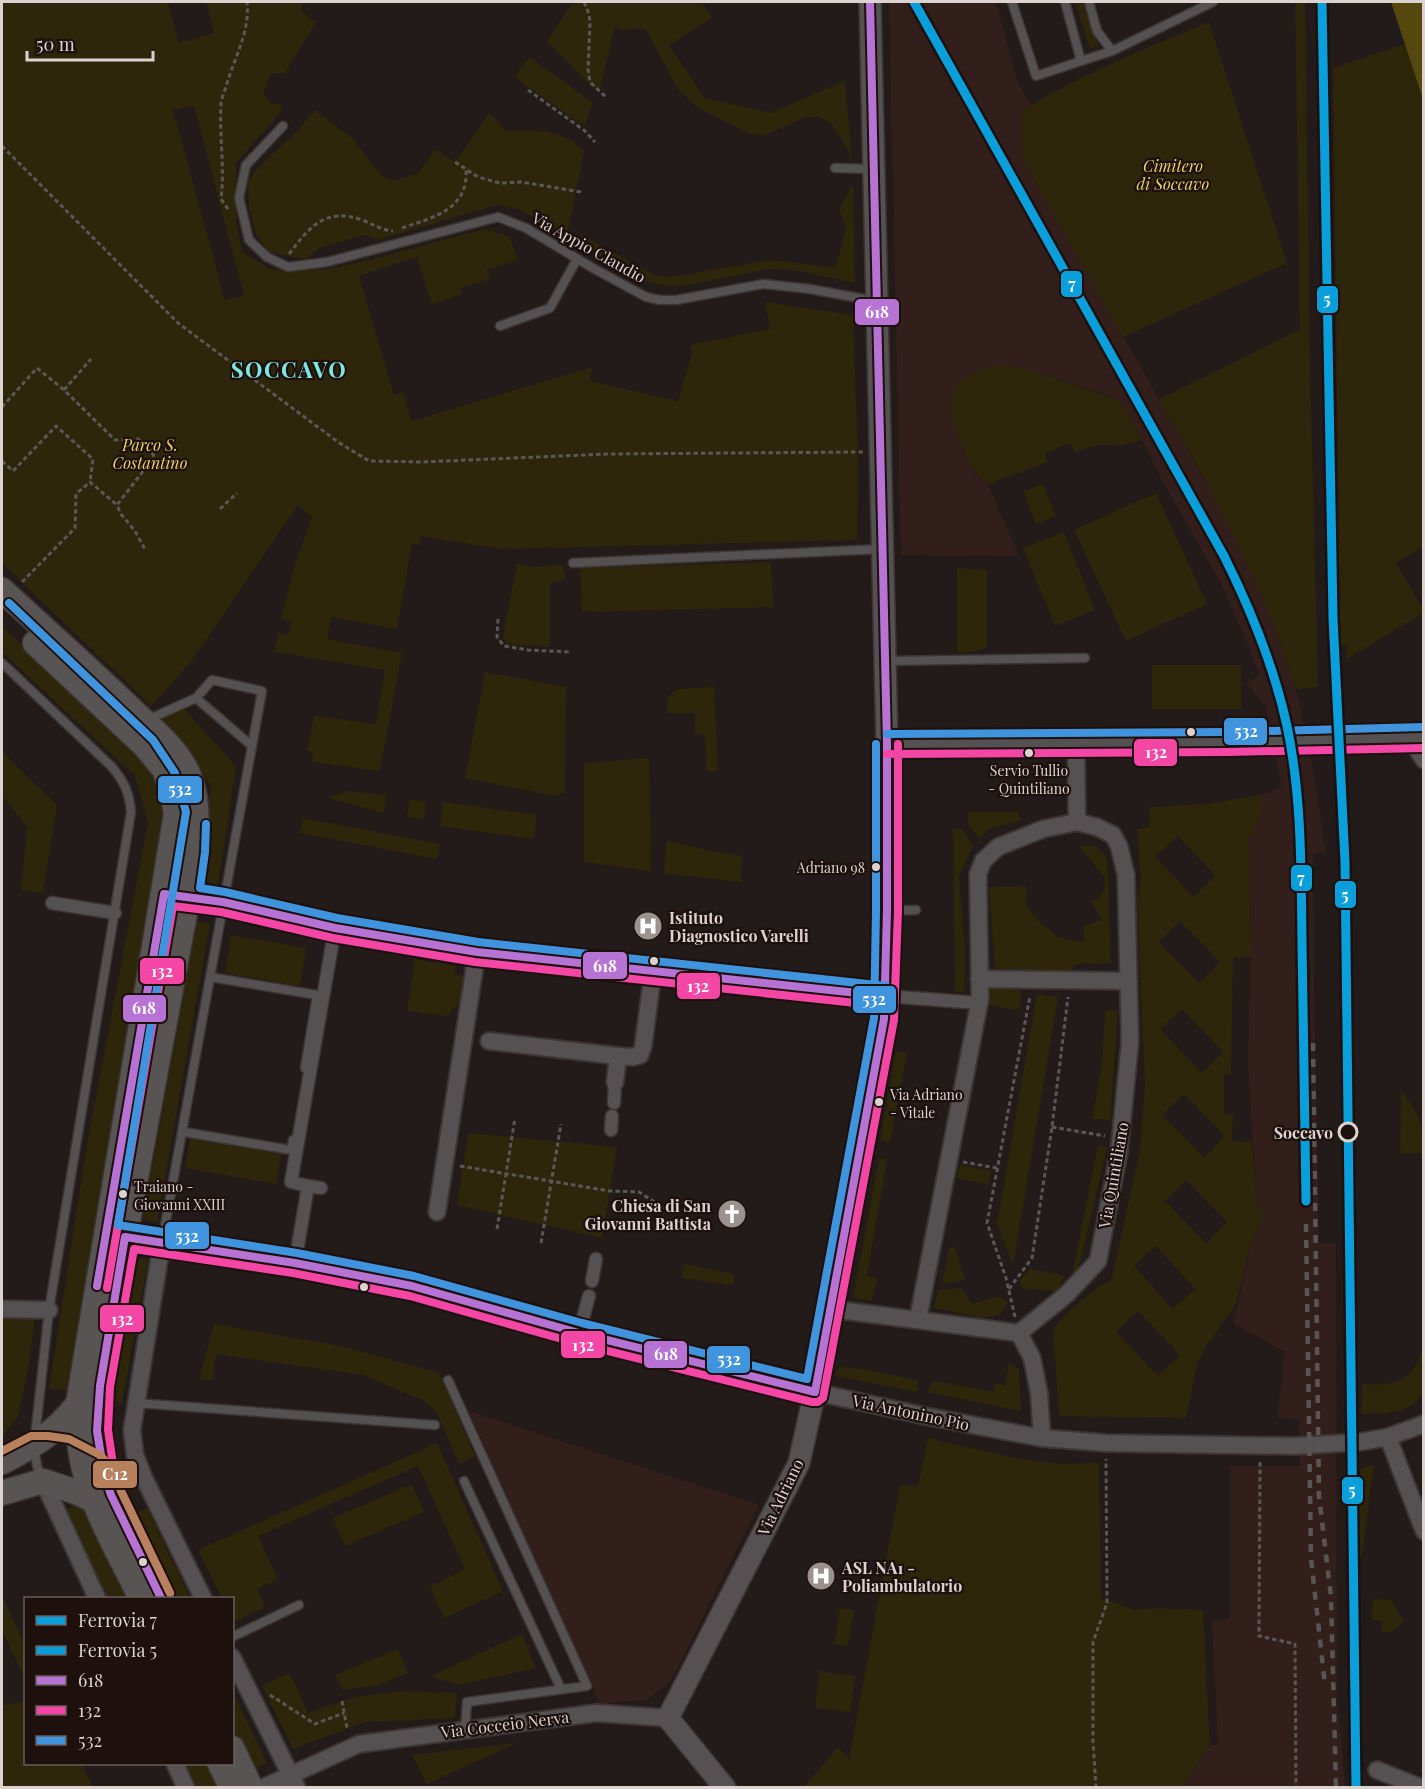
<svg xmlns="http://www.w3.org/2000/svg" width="1425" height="1789" font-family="'Playfair Display',serif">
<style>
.built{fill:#321f1b}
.green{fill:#2d260a;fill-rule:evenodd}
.forest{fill:#54480f}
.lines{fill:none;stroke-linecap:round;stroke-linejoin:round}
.service-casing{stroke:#3b3533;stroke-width:11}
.pedestrian-casing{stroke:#3b3533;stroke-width:15}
.minor-casing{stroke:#3b3533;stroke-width:20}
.tertiary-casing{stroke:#3b3533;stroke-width:24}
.secondary-casing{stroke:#3b3533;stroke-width:27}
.path{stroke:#5b5756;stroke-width:3;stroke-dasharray:4.5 3;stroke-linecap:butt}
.service{stroke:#555152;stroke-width:8}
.pedestrian{stroke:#555152;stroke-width:12}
.minor{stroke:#555152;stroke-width:16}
.tertiary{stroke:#555152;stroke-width:21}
.secondary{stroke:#585454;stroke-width:24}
.rail{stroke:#595554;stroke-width:4.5;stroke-dasharray:8 8;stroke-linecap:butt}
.bus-1-casing{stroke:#1d100d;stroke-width:12}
.bus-2-casing{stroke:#1d100d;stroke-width:12}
.bus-3-casing{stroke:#1d100d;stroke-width:12}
.bus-4-casing{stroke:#1d100d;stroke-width:12}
.bus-1{stroke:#b673d3;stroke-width:8}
.bus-2{stroke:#f346a5;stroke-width:8}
.bus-3{stroke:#4094de;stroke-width:8}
.bus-4{stroke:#b6815c;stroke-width:8}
.rail-1-casing{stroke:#1d100d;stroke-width:14}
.rail-2-casing{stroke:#1d100d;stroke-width:14}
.rail-1{stroke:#0a9eda;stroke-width:9}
.rail-2{stroke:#0a9eda;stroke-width:9}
.bus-dot{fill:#dcd2d0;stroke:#1d100d;stroke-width:2}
.stop-dot{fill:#1d100d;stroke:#dcd2d0;stroke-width:3}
.labels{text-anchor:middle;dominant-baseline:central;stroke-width:4.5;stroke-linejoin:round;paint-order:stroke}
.bus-label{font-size:14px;fill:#dcd2d0;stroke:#1d100d;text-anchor:start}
.park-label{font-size:16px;font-style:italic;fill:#ebd364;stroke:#1d100d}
.street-label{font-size:16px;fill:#dcd2d0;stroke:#1d100d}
.poi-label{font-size:16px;font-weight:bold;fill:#dcd2d0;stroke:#1d100d;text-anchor:start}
.stop-label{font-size:16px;font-weight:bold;fill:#dcd2d0;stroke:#1d100d;text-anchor:end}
.district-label{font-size:22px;font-weight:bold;letter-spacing:1.5px;fill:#7de8e2;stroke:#1d100d}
.line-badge{stroke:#1d100d;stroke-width:2}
.badge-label{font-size:16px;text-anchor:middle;font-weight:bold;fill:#fff}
</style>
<rect width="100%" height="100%" fill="#221b19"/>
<path class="built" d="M889,2h107l21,79 14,25 -9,6 1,48 148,260 63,113 31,71 21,55 12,39 15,73 13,82 -13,1 2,189 4,200h17l1,451 8,93h-163l28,-42h8l-6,-123 18,-4v-152h70l-1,-47 -22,-1 8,-66 -51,-28 16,-78 15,-35 -8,-4 -9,-141 3,-142 -2,-86 11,-20 2,-23 20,-8 -17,-82 -19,-21 13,-9 -15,-40 -23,-51 -59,-104 -20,-41 -22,-38 -19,-8 -63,-21 -29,-6 -57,29 -2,14 15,46 9,17 14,12 31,72 -118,-1z
M469,1411l290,94 -88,176 -24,19 -47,4z"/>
<path class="green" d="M2,2h166l11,41 35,-10 -8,-31h96l-1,9 15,11 -31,51 -14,1 -8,19 9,11h10l-2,9 -44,50v57l6,32 30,18h52l50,-11 109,-30 26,7 9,24 -31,10 3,9 -29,9 1,6 -30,10 -15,-47 -58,19 35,119 9,-3 9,29 181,-54 -4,14 89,20 14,-48 -1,-8 79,-16 -5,-27 88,13 5,144 -1,81 -356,9 -80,-13 -1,9 -8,-1 -15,85 -66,-12 -4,22 75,14 -22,118 -68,-9 1,-10 -6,-1 7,-35 62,8 9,-54 -110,-18 3,-19 10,2 3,-13 -10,-3 14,-55 17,-47 -14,-12 -108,158 -39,43 -149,-143zM194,106l50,189 -19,5 -52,-190z
M576,2h126l10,16 -43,27 36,53 65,15 75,-32 7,81 -4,-13 -17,-26 -13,-6h-11l-43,18 -14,-1 -53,-27 -19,-18 -32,-59 -12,-2 -13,3 -6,-5 -16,67 -52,-52 20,-31z
M1075,2h11l12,44 -8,3z
M1295,2h10l5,361 8,324 -23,2c-30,-103 -82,-197 -136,-290l141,-70z
M1209,22l78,241 -164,74 -100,-177 -1,-49c58,-37 123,-62 187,-89z
M1405,44l19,55v447l-28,17 27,46v4l-76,46 -1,-15 -6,6 -7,-582z
M530,57l63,46 -9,23 -59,-41 -10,-9z
M315,110l38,29 24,31 5,6 7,3 6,1 22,-6 19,-25 19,13 34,-49 17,18c28,-2 58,-2 78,20l-17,84 -49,-26 -21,-4 -120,35 -12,-5 -46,13 -13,11 -36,-6 -14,-18 -7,-28 -1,-26 11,-14 40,-38z
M853,184l2,99 -56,-12 -29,-2 -88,17c-39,3 -71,-24 -102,-43l2,-8 67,37 11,4 10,1 100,-17 63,7 4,-4 9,-34 -7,-21z
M995,366h14l29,6 82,29 22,38c-16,8 -27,6 -43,6 -8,1 -17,5 -24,7l-4,-9 -26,10 3,9 -60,22c-18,-15 -21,-24 -29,-46 -3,-10 -9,-22 -9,-32 2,-24 24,-36 45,-40z
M1043,484l13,32 -20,8 -13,-33z
M1156,493l51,111 -81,37 -52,-111z
M1064,532l31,78 -40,16 -32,-78z
M771,562l2,45 -191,5 -2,-44z
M517,563l14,4 32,-2 2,15 -15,4v63l-43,-3 -4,-8z
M957,568l30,2v78l-16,4 -14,1z
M2,626l150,138 16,55 -99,572 -20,-3 38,-244 61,-321 -13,-47 -133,-124z
M1152,665h89v44h-89z
M485,672l81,15 -1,105 -9,4 -91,-18z
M714,687l4,84h-12l-1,-36 -10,-1v-21h-27l-1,-15 10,-9z
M177,701l59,65 -18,119 -20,-6 13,-94 -53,-63z
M2,752l55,53 -14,88 -22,-3 6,-63 -25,-32z
M649,758l2,113 -67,-9v-99z
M348,791l38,4 -2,18 -56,-15z
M1262,795l-2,23 -11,20 2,119 -18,1 -2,116h-7v40l9,-1 -1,28 20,1 5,65 8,4 -15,35 -14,58 -29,41 -10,19 -11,54 -127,-2 -6,-87c16,-21 38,-36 59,-51l28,-128 5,-66 -8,-183 4,-21 -4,-51 12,-2 1,-20 56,-3zM1178,836l37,39 -21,22 -39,-40zM1180,921l40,41 -21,21 -40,-41zM1182,1009l41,43 -21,21 -42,-44zM1184,1094l41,42 -21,22 -42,-43zM1186,1180l41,42 -21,21 -41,-42zM1156,1246l39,43 -22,20 -39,-43zM1138,1311l42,44 -22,21 -42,-44z
M410,799l16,3 -2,17 -17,-3z
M443,802l94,13 -3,24 -94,-13z
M968,812h50l3,8 -29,8 -13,10 -11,-13z
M303,818l137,26 -3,15 -137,-26z
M953,829h9l11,17 -14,30 6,77 -1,38 -9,1z
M666,840l44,11 32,5 -1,26 -77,-9z
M1079,846h17l11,12 4,105 -35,1 -9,11 -72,-7 -6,-81 37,-1 1,20 11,15 20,16 26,5v-15l18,-8 -11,-18 8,-3 5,-7 1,-13z
M197,921l13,3 -53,298 -14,-3z
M231,935l75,13 -6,38 -75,-13z
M415,959l40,7v9l11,1 -3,23 -16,17 -40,-5z
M991,986l30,4 -2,20 -30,-4z
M1037,994l21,3 -45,269 -16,-42z
M1105,1010l13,1 -8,109 -18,-1 10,-54z
M896,1051l11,2 -17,89 -10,-2z
M1401,1091c19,22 23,33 22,62h-23z
M468,1133l149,14 -15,91 -145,-33z
M190,1138l91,16 -5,30 -91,-16z
M1098,1145l9,2 -28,121 -7,8z
M879,1158l8,2 -20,116 10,2 -5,23 -19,-3z
M960,1165l31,6 -2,14 -32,-7z
M1422,1203h2l-1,192c-15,20 -38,18 -62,19l1,-30c33,2 51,-1 61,-37z
M955,1247l10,33 -23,4 7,-36z
M134,1258l14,2 -26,143 -14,-2z
M684,1264l51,10 -2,11 -51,-7z
M1030,1269l34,6 -6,16 -36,-3 -3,-7z
M961,1288l11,16 28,-8 9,7 -9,12 -18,3 -48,-10 4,-18z
M2,1317l33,1 -6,46 -11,53 -16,19z
M214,1324l127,22 98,27 36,83 -16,8 -22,-51 -13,-12 -60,-26 -148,-21 -3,26 -14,-1z
M1009,1363l10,6 2,42 -93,-19 3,-8 5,-3 57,11 2,-9 10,2z
M838,1367l19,1 61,12 -1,12 -82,-16z
M928,1438l86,20 46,6 39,-1 2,135 34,12 18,-2 50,2 7,135 -28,42h-378l34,-40 11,12 51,-274 18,2z
M437,1443l66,148 -59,27 -14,-31 35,-18 -47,-103 -160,70 20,43 -21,10 8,18 -31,15 -2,-24h-10l-24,-48z
M1374,1464l-12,92 -3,1 1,-87z
M412,1484l12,28 -79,34 -12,-28z
M83,1502l46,96h-23l-42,-87z
M147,1508l43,90h-19l-40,-83z
M2,1595l23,50v34l-23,-49z
M1373,1599l18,1 13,22 -12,10h-10v-9l-3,-3h-7z
M840,1608l14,2 -6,36 -14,-2z
M522,1634l14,34 -78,17 -27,-9z
M398,1649l10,24 -33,13 -33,4 -7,-15z
M819,1671l36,5 -5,36 -35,-4z
M290,1673l18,40 46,-16 49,-6 54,2 -2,25 -90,4 -72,27 -31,-64z
M232,1690l35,73 -14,7 -20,-43z
M25,1702l1,62h56l11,23h-91v-82z
M517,1743l-90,41 -15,-29z
M185,1764h23l12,23h-23z"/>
<path class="forest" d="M1391,2h32v97z"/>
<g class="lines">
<g class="service-casing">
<path id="service" d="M1012,2l24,74 45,-15
M1065,2l16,59 31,-10 -15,-20 -8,-29
M1112,51l101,-49
M283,126l-37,39 -7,33 10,42 18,17 21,10 39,-5 171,-45 28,11 65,39 55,30 14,3h16l88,-16 46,5 65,12
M835,168l38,1
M500,326l50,-18 27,-49
M573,563l309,-14
M885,661l200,-3
M2,663l110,104c13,16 17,25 19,45l-82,498 -15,136 3,20 5,13
M147,720l49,-22 16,-18 50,11 -10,55 -56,-48
M887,911l29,-1
M210,977l107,18 -12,73
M184,1132l107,18 2,-10
M162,1242l90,-496
M448,1380l139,306 -120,16 -2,28
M136,1403l299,22
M464,1481l97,208
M232,1637l67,-32"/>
</g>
<g class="pedestrian-casing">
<path id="pedestrian" d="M52,903l63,10
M885,996l94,7
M614,1103l1,-21
M611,1130l1,-14
M308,1186l-17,-4 44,-254
M295,1263l13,-77 13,2
M592,1281l4,-22
M579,1333l10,-37"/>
</g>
<g class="minor-casing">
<path id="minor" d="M1410,738l14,22
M1076,743l1,79
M887,744l340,-2 197,-5
M188,897l35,5 112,26 74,14 68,10 408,44
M979,979l150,2
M489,1041l129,15
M615,1082l3,-26 15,1 7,-2 3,-8 10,-75
M437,1212l40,-260
M125,1237l170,26 117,23 167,47 236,59 110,24 117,22 64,5 189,3 65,-4 28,-5 36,-13
M162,1242l-30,188 3,25 9,23 59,120
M2,1309l47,1
M831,1309l188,24 13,25 7,35 3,45
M918,1319l62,-320 -2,-125 5,-13 15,-14 45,-18 34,-7 20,5 16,8 6,11 7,29 4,167 -11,110 -21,109 -31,33 -48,39
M1388,1437l36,94
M43,1481l54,117
M232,1657l65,131
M175,1764l11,24
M1377,1770l45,18
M262,1788l97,-44 237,-31 72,5"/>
</g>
<g class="tertiary-casing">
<path id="tertiary" d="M725,1788l-57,-70 131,-255 23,-104 62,-340 3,-108v-167l-17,-742"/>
</g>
<g class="secondary-casing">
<path id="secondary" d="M2,590c43,40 88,79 131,121 20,19 45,38 56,65 15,35 4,84 -1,121l-63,340 -28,171v23l7,43 7,21 50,103
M35,643l110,103 19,23 8,22 4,23 -98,590c0,17 0,33 3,50 7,48 39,101 60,144
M2,1462c33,-17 53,-29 76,-58
M2,1493l41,-12 33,11 19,9
M232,1748l19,40
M220,1764l12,24"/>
</g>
<path class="path" d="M584,2l5,12 1,9 -2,46 2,13 16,15
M528,90l57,41 10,11
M2,146l176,177 160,119 31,19 53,1 185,-8 256,-2
M455,162l23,15 22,6 21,-1 60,10
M228,209l-7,-10c4,-32 -2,-63 0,-94 0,-6 3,-12 5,-18 8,-29 24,-54 21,-85
M402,228c32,-11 67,-18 64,-60
M289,254c21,-28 37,-47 73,-34 11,4 19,10 31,11
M64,390l27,-31
M2,407l35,-39 27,22 51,50 23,-1 11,6 5,12 -37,48 4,9 14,17 11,20
M2,461l11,10 43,-45 37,33 -3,23
M220,509l17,-16
M22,582l53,-54 1,-34 14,-12 27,23
M498,619l-1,18 7,9 24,4 43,2
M1052,1127l53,9
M963,1162l34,6
M460,1166l150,25 29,1 25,16
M497,1229l18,-111
M541,1243l20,-119
M1009,1289l23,-31 20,-131 16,-130
M1015,1317l-9,-39 -19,-55 43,-227
M1260,1462l-1,174 36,8 1,144
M270,1695l45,29 29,-11
M342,1701l5,27
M1096,1788l-3,-47v-99l14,-39 -1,-144"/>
<use href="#service" class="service"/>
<use href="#pedestrian" class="pedestrian"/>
<use href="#minor" class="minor"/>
<use href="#tertiary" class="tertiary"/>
<use href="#secondary" class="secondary"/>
<path class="rail" d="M1313,1043l6,453 12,101 5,191
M1306,1224l5,334 14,127"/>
<g class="bus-1-casing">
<path id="bus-1" d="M97,1286l67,-392 59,8 112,26 142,24 408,44
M161,1598l-50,-103 -7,-21 -7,-43 3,-45 25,-149 170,26 117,23 167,47 236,59 69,-373 3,-108v-167l-17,-742"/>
</g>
<g class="bus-2-casing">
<path id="bus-2" d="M887,754l340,-2 197,-4
M107,1288l66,-382 48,6 112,26 142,24 409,44
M170,1593l-49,-102 -7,-20 -6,-41 2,-43 24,-138 159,24 117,23 166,47 236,59h6l5,-4 71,-378 4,-109v-167"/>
</g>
<g class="bus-3-casing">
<path id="bus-3" d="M9,603l144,137 22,33 11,39 -68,413 179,28 117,23 168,47 225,56 67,-361 2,-107v-167
M887,734l340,-2 197,-5
M206,824l-1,28 -5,36 25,4 112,26 141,24 408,44"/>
</g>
<g class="bus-4-casing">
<path id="bus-4" d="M2,1451l29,-15h17l21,3 31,16 13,14 8,22 49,102"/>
</g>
<use href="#bus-1" class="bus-1"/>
<use href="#bus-2" class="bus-2"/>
<use href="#bus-3" class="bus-3"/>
<use href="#bus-4" class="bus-4"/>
<g class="rail-1-casing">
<path id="rail-1" d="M914,2l310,554c27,54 50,110 63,170 15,71 14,144 15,216 1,87 3,173 4,259"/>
</g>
<g class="rail-2-casing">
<path id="rail-2" d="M1322,2l11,616 12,244 11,926"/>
</g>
<use href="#rail-1" class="rail-1"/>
<use href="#rail-2" class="rail-2"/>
</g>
<defs>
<g id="hospital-disc" transform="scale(1.5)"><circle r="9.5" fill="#9b9290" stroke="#1d100d"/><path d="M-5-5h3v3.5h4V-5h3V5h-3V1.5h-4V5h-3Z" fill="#fff"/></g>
<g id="church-disc" transform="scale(1.5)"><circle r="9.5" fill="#9b9290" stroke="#1d100d"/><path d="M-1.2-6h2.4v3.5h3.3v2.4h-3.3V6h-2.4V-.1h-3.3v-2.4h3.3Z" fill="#fff"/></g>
</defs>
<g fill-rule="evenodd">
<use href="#hospital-disc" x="648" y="926"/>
<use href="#church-disc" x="732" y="1214"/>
<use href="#hospital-disc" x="821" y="1576"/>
</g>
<g class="bus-dot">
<circle cx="1191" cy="732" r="5"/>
<circle cx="1029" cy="753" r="5"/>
<circle cx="876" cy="867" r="5"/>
<circle cx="654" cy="961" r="5"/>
<circle cx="879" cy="1102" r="5"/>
<circle cx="123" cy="1194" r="5"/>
<circle cx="364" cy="1287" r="5"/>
<circle cx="143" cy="1562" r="5"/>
</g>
<circle class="stop-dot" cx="1348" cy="1132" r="9"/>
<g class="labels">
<g class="bus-label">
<text x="1029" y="770" text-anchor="middle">Servio Tullio<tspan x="1029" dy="18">- Quintiliano</tspan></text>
<text x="865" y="867" text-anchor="end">Adriano 98</text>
<text x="890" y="1094">Via Adriano<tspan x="890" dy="18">- Vitale</tspan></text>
<text x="134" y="1186">Traiano -<tspan x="134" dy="18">Giovanni XXIII</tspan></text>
</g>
<g class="park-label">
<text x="1173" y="165">Cimitero<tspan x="1173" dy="18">di Soccavo</tspan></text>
<text x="150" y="444">Parco S.<tspan x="150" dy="18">Costantino</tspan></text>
</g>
<g class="street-label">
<text transform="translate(589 247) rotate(29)">Via Appio Claudio</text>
<text transform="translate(1113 1175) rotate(-80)">Via Quintiliano</text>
<text transform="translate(911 1412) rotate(12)">Via Antonino Pio</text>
<text transform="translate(780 1497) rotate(-64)">Via Adriano</text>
<text transform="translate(505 1724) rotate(-7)">Via Cocceio Nerva</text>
</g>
<g class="poi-label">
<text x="669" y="917">Istituto<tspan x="669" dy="18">Diagnostico Varelli</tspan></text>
<text x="711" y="1205" text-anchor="end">Chiesa di San<tspan x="711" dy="18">Giovanni Battista</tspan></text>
<text x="842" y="1567">ASL NA1 -<tspan x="842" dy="18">Poliambulatorio</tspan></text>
</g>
<g class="stop-label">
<text x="1333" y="1132">Soccavo</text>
</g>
<g class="district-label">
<text x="289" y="369">SOCCAVO</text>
</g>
</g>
<g class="line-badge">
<rect x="1060" y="270" width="23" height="28" rx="6" fill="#0a9eda"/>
<rect x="1316" y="285" width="23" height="29" rx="6" fill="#0a9eda"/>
<rect x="854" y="298" width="46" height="28" rx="6" fill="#b673d3"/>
<rect x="1223" y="717" width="45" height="29" rx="6" fill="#4094de"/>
<rect x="1133" y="738" width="45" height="29" rx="6" fill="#f346a5"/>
<rect x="157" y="775" width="46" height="29" rx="6" fill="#4094de"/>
<rect x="1290" y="864" width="23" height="28" rx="6" fill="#0a9eda"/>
<rect x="1334" y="880" width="23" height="29" rx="6" fill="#0a9eda"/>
<rect x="582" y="951" width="46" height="29" rx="6" fill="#b673d3"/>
<rect x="139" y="957" width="46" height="28" rx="6" fill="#f346a5"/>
<rect x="676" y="972" width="45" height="28" rx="6" fill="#f346a5"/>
<rect x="852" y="985" width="45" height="29" rx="6" fill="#4094de"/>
<rect x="122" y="994" width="45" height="29" rx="6" fill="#b673d3"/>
<rect x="164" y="1221" width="46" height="29" rx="6" fill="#4094de"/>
<rect x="99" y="1304" width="46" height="29" rx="6" fill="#f346a5"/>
<rect x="560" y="1330" width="46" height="29" rx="6" fill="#f346a5"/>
<rect x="643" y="1340" width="45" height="29" rx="6" fill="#b673d3"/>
<rect x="706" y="1345" width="45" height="29" rx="6" fill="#4094de"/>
<rect x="92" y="1460" width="46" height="29" rx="6" fill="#b6815c"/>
<rect x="1341" y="1476" width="23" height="29" rx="6" fill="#0a9eda"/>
</g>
<g class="badge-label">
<text x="1072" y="290">7</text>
<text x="1327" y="305">5</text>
<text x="877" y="318">618</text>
<text x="1246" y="737">532</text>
<text x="1156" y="758">132</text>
<text x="180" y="795">532</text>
<text x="1301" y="884">7</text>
<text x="1345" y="901">5</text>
<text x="605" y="972">618</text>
<text x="162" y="977">132</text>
<text x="698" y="992">132</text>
<text x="874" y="1005">532</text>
<text x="144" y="1014">618</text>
<text x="187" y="1242">532</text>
<text x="122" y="1325">132</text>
<text x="583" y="1351">132</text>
<text x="666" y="1360">618</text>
<text x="729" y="1365">532</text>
<text x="115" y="1480">C12</text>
<text x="1352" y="1496">5</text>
</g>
<rect width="1425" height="1789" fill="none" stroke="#dcd2d0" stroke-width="6"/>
<rect x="24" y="1597" width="210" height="168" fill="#1d100d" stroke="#695e5b" stroke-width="1.5"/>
<rect x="36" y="1616" width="30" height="9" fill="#0a9eda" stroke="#695e5b" stroke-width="1.5"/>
<text x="78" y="1627" font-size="18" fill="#dcd2d0">Ferrovia 7</text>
<rect x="36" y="1646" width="30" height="9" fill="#0a9eda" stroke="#695e5b" stroke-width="1.5"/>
<text x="78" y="1657" font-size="18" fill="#dcd2d0">Ferrovia 5</text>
<rect x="36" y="1676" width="30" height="9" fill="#b673d3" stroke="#695e5b" stroke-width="1.5"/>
<text x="78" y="1687" font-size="18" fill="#dcd2d0">618</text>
<rect x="36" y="1706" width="30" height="9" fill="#f346a5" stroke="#695e5b" stroke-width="1.5"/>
<text x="78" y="1717" font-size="18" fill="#dcd2d0">132</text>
<rect x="36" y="1736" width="30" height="9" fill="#4094de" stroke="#695e5b" stroke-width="1.5"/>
<text x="78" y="1747" font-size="18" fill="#dcd2d0">532</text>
<path d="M27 51v9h126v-9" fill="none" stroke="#dcd2d0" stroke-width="3"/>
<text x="36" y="51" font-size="18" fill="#dcd2d0" stroke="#1d100d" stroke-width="4.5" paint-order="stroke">50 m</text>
</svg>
